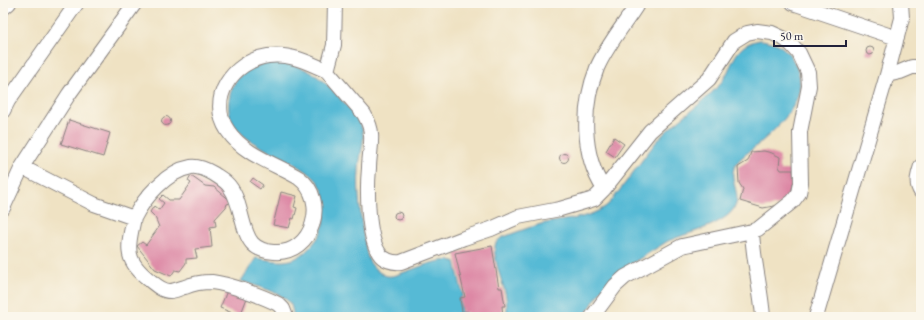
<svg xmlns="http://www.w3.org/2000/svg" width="924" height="320" font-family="'EB Garamond',serif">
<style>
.water{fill:#57bad5;stroke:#3c6e88}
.building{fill:#dd88a5}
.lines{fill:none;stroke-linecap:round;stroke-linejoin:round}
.minor-casing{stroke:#88827f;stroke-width:16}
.minor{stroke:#fff;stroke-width:14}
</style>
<rect width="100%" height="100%" fill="#fbf7ec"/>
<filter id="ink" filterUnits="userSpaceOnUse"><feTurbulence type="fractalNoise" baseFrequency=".025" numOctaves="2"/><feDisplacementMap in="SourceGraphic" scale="8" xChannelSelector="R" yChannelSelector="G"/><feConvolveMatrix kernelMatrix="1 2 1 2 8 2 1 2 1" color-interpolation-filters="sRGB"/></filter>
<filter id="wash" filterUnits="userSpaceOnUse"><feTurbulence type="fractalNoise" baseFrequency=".012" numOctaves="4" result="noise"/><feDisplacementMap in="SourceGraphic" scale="16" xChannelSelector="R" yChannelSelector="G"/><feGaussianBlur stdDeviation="0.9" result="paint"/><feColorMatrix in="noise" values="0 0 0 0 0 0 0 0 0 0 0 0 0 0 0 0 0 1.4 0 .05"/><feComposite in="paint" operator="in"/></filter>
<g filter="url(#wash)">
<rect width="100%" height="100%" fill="#efe2c3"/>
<path class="water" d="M760,40c16,1 27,8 34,22 20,34 -15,65 -39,85 -7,6 -16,11 -20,19 -9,17 14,32 -8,50 -17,13 -40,17 -59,25 -7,4 -14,9 -21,13 -14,9 -27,16 -39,28 -10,11 -16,24 -25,35h-76c0,-8 0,-17 -2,-25 -3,-11 -14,-39 -9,-49 1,-2 3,-3 5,-5 13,-5 26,-10 40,-14 22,-5 45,-4 64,-17 6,-4 10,-11 14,-16 13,-16 24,-33 37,-49 19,-22 45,-36 63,-57 16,-18 12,-40 41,-45z
M266,63c47,-3 62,23 91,54 12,20 3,31 2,53 -2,23 2,47 5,70 1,5 2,12 4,18 2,7 11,16 19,18 6,1 12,-2 18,-4 15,-5 33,-14 50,-11l8,35 -4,2 2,15h5v4h-172c-1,-4 -2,-9 -3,-12 -7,-13 -36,-19 -50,-24l15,-23c25,4 38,8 57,-14 9,-10 12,-20 12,-33 0,-8 0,-16 -4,-24 -18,-35 -104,-37 -91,-92 4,-20 18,-26 36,-32z"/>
<g id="blocks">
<path class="building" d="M866 51a4 4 0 1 1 8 0a4 4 0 1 1-8 0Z
M161.5 121a4.5 4.5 0 1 1 9 0a4.5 4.5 0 1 1-9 0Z
M69,120l41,13 -7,24 -42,-13z
M614,137l10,7 -9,13 -9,-6z
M764,151l8,2 8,4 -1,10 2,3h12l1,9 -2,10 -3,6 -9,10 -17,3 -23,-7 3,-12 -4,-6 -1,-16 10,-6 3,-9z
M559.5 158a4.5 4.5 0 1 1 9 0a4.5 4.5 0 1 1-9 0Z
M191,176l14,10 9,1 18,15 -5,2 -1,3 -11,12 1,7 -6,1 2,20 -17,2 2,9 -11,1v4l-6,8 -5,-1 -4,6 -16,-7 -18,-23 5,-4 4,3 13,-18 -4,-10 -5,-5 4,-6 5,4 5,-7 -5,-4 4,-4 6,5h10l12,-17 -3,-2z
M253,178l10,7 -3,4 -10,-7z
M281,192l16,4 -3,11 3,1 -3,11 -2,-1 -3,10 -16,-3z
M394 216a4 4 0 1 1 8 0a4 4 0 1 1-8 0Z
M492,246l7,42h3l3,18h-3l1,11h-35l-1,-5h-5l-2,-14 5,-1 -10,-44z
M227,291l20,7 -7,18 -20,-8z"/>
</g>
</g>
<g filter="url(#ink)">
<use href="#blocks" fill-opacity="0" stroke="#88827f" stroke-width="1"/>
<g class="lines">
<g class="minor-casing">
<path id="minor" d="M793,3l104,35
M3,8l6,-5
M327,71l37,43c4,7 7,13 7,20 1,12 -2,23 -2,34 -2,21 -2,67 10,85 4,7 14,10 22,9l63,-24 27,-9 27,-12 42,-8 34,-10 10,-10c-23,-35 -22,-83 -7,-121 10,-23 28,-44 41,-65
M887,75l13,-3 12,-5h9
M3,111l5,-10 69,-98
M921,166c-3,10 -6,17 0,26
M22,167l72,37 40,14c10,-20 33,-47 57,-51 8,-1 16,3 23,7 6,4 12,7 16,13 12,16 11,43 22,56 5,6 15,9 22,9 39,3 55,-52 25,-74 -23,-14 -55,-23 -71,-47 -22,-32 5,-70 40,-75 21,-3 40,6 59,15l7,-26 1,-42
M3,208l19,-41 47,-73 66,-91
M134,218c-7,32 -10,43 18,64 5,4 11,9 18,9 5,0 10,-3 15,-4 9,-4 17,-5 27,-5 17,2 50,14 66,22l5,5 3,8
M752,231c1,29 9,57 11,86
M592,317l23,-31 10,-9 57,-31 70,-15 6,-2 35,-28 6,-8 2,-10 -1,-51 9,-46 -1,-14 -9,-19 -8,-9 -8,-6 -11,-5 -15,-2 -10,2 -13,8 -25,38 -59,52 -46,58
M816,317l71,-242 15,-57 -1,-15"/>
</g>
<use href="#minor" class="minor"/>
</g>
</g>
<rect width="924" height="320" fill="none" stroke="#fbf7ec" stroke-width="16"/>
<path d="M774 40v6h72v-6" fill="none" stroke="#22223b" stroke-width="2"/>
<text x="780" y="40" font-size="12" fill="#22223b" stroke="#fbf7ec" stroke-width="3" paint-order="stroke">50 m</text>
</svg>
